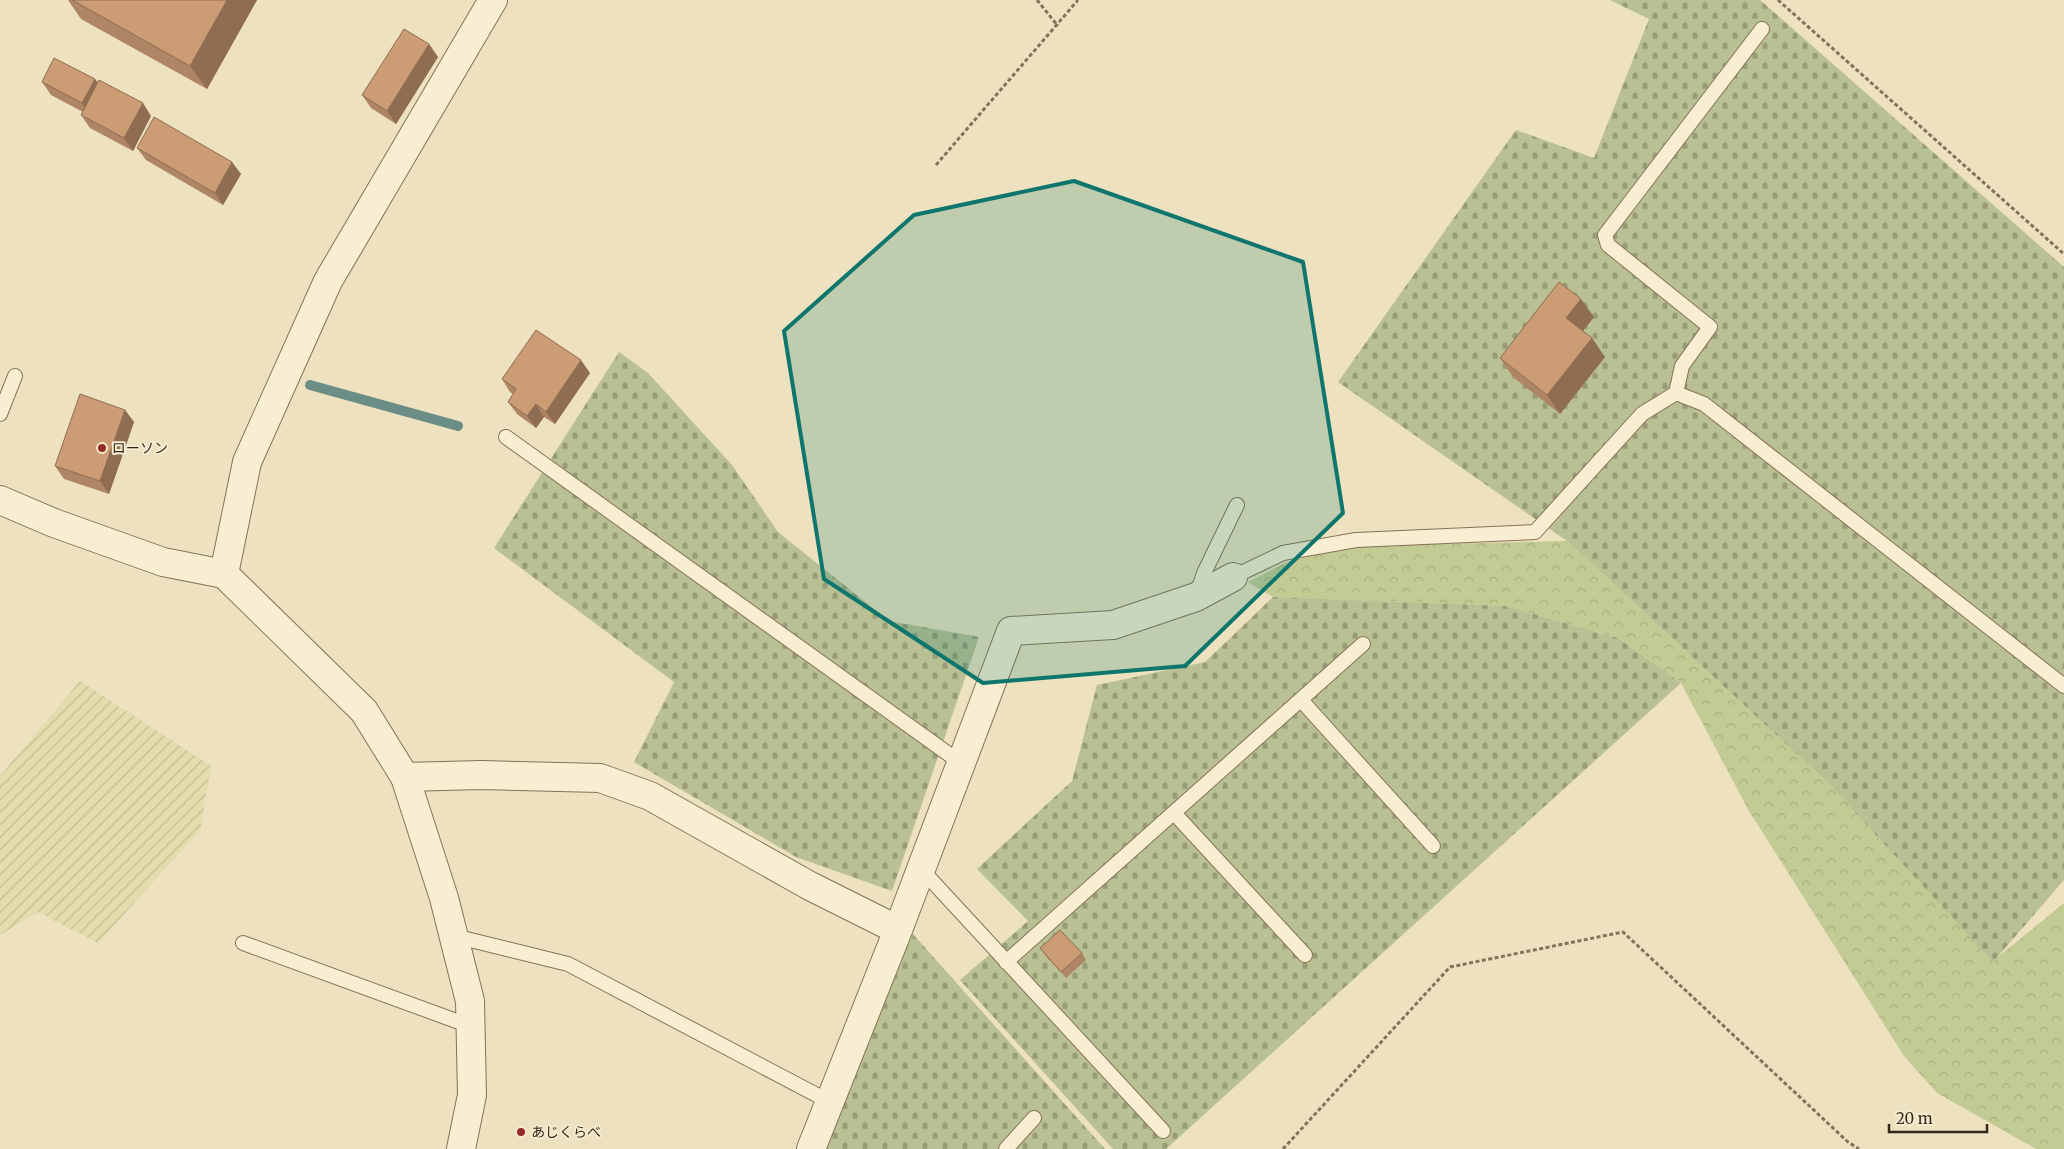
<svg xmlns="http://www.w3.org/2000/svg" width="2064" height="1149" font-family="Merriweather,'Noto Sans JP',serif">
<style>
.farmland{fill:url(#farmland-furrows)}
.forest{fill:url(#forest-crowns)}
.cemetery{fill:url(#cemetery-stones)}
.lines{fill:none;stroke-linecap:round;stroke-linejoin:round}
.stream{stroke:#6a8d85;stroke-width:10}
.service-casing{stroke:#867258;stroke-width:16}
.minor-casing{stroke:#867258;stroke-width:30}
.tertiary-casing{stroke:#867258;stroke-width:30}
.path{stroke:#867258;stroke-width:3;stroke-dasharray:4 2.5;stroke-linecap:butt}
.service{stroke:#f8eed2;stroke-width:14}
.minor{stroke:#f8eed2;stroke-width:28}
.tertiary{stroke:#f8eed2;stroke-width:28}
.wall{fill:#af8665}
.shaded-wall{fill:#8f6d52}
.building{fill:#cc9c75;stroke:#8f6d52}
.marked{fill:#0f766e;fill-opacity:0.2;stroke:#0f766e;stroke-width:4;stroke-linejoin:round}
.poi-dot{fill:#952b28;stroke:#f5ebcf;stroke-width:2}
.labels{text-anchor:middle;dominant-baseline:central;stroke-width:4;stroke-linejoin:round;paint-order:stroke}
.poi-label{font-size:14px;fill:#36291c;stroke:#f5ebcf;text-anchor:start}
</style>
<defs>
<pattern id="farmland-furrows" width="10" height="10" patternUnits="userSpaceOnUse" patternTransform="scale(1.25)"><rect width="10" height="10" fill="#e3dcad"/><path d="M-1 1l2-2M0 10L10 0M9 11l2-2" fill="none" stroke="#c3bd94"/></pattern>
<pattern id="forest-crowns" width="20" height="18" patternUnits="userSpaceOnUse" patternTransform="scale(1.25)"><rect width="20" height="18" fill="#c3cb94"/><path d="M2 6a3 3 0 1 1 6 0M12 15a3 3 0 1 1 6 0" fill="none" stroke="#a8ae7f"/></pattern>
<pattern id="cemetery-stones" width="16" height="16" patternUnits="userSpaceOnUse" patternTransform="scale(1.25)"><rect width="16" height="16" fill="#b9c093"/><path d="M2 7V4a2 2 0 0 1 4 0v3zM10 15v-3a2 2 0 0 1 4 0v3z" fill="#979c77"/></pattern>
</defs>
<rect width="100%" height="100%" fill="#ede1bf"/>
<path class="farmland" d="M80,681l131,85 -11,64 -102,113 -60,-31 -38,23v-159z"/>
<path class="forest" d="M1567,541l262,243 164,177 71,-58v246h-28l-99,-56 -33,-37 -155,-245 -68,-128 -63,-45 -112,-32 -233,-9 -25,-15 39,-20 62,-16z"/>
<path class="cemetery" d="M1610,0h150l304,267v613l-71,82 -164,-178 -262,-243 -229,-159 178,-252 78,28 55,-139z
M619,352l29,21 84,92 46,67 111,89 90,16 -87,254 -96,-34 -162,-95 40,-80 -180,-134z
M1273,597l233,9 112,32 63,45 -515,466h-53l-153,-169 68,-59 -51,-52 95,-88 25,-96 108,-23z
M911,932l194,217h-279z"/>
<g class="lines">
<path class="stream" d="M310,385l148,41"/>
<g class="service-casing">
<path id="service" d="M1676,393l6,-27 28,-39 -102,-82 -3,-10 157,-206
M0,414l15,-38
M506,437l455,326
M1233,577l50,-24 73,-13 179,-8 107,-118 34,-21 28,11 360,282
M1197,594l7,-21 33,-68
M1301,700l132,146
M1174,813l131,142
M921,869l242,262
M454,936l114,28 262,138
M243,943l227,83
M1006,962l357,-318
M1006,1149l28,-31"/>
</g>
<g class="minor-casing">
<path id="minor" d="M405,777l76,-2 119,3 50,18 160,90 88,44
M811,1149l87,-219 113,-299 102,-6 83,-28 37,-20"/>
</g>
<g class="tertiary-casing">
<path id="tertiary" d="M0,500l54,23 109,39 61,12 140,137 41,66 39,121 26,103 2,94 -11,54
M224,574l23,-112 81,-181 165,-281"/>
</g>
<path class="path" d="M1037,0l21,26
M1778,0l286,254
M936,165l142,-165
M1283,1149l167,-182 173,-35 225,210 11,7"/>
<use href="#service" class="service"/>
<use href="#minor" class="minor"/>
<use href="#tertiary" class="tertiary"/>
</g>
<path class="wall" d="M68,0h189l-50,89 -126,-70z
M429,44l9,13 -42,67 -25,-16 -9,-13z
M95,79l3,4 53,33 -18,35 -43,-23 -9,-13 2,-3 -32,-17 -9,-13z
M137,148l104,26 -18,31 -77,-45z
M1594,317l-11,14 22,26 -45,57 -47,-37 -13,-19z
M590,373l-35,51 -11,-7 -8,11 -19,-14 -9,-12 5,-8 -3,-2 -8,-13z
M125,410l9,12 -25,72 -45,-15 -9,-13z
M1040,948l42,5 4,7 -20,18 -21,-23z"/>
<path class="shaded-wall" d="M227,0h30l-50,89 -17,-23z
M429,44l9,13 -42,67 -9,-13z
M95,79l9,13 -13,24 -9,-13z
M143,103l8,13 -18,35 -9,-13z
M232,162l9,12 -18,31 -8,-12z
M1581,299l13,18 -15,19 -13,-18z
M1592,338l13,19 -45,57 -13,-19z
M581,360l9,13 -35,51 -9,-12z
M536,404l8,13 -8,11 -9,-12z
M125,410l9,12 -25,72 -9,-13z"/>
<path class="building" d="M72,0h155l-37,66z
M404,29l25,15 -42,67 -25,-16z
M54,58l41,21 -13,24 -40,-21z
M99,80l44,23 -19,35 -43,-23z
M154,117l78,45 -17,31 -78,-45z
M1559,282l22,17 -15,19 26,20 -45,57 -47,-37z
M536,330l45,30 -35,52 -10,-8 -9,12 -19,-14 8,-13 -14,-10z
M80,394l45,16 -25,71 -45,-15z
M1060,930l22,23 -21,19 -21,-24z"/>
<path class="marked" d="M1074,181l229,81 40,251 -158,153 -202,17 -159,-104 -40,-248 130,-116z"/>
<g class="poi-dot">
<circle cx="102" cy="448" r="5"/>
<circle cx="521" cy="1132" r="5"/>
</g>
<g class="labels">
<g class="poi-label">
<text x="112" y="448">ローソン</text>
<text x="531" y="1132">あじくらべ</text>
</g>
</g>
<path d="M1889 1124v8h98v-8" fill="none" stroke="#36291c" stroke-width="2.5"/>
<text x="1896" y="1124" font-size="15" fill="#36291c" stroke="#f5ebcf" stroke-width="4" paint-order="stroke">20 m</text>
</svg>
